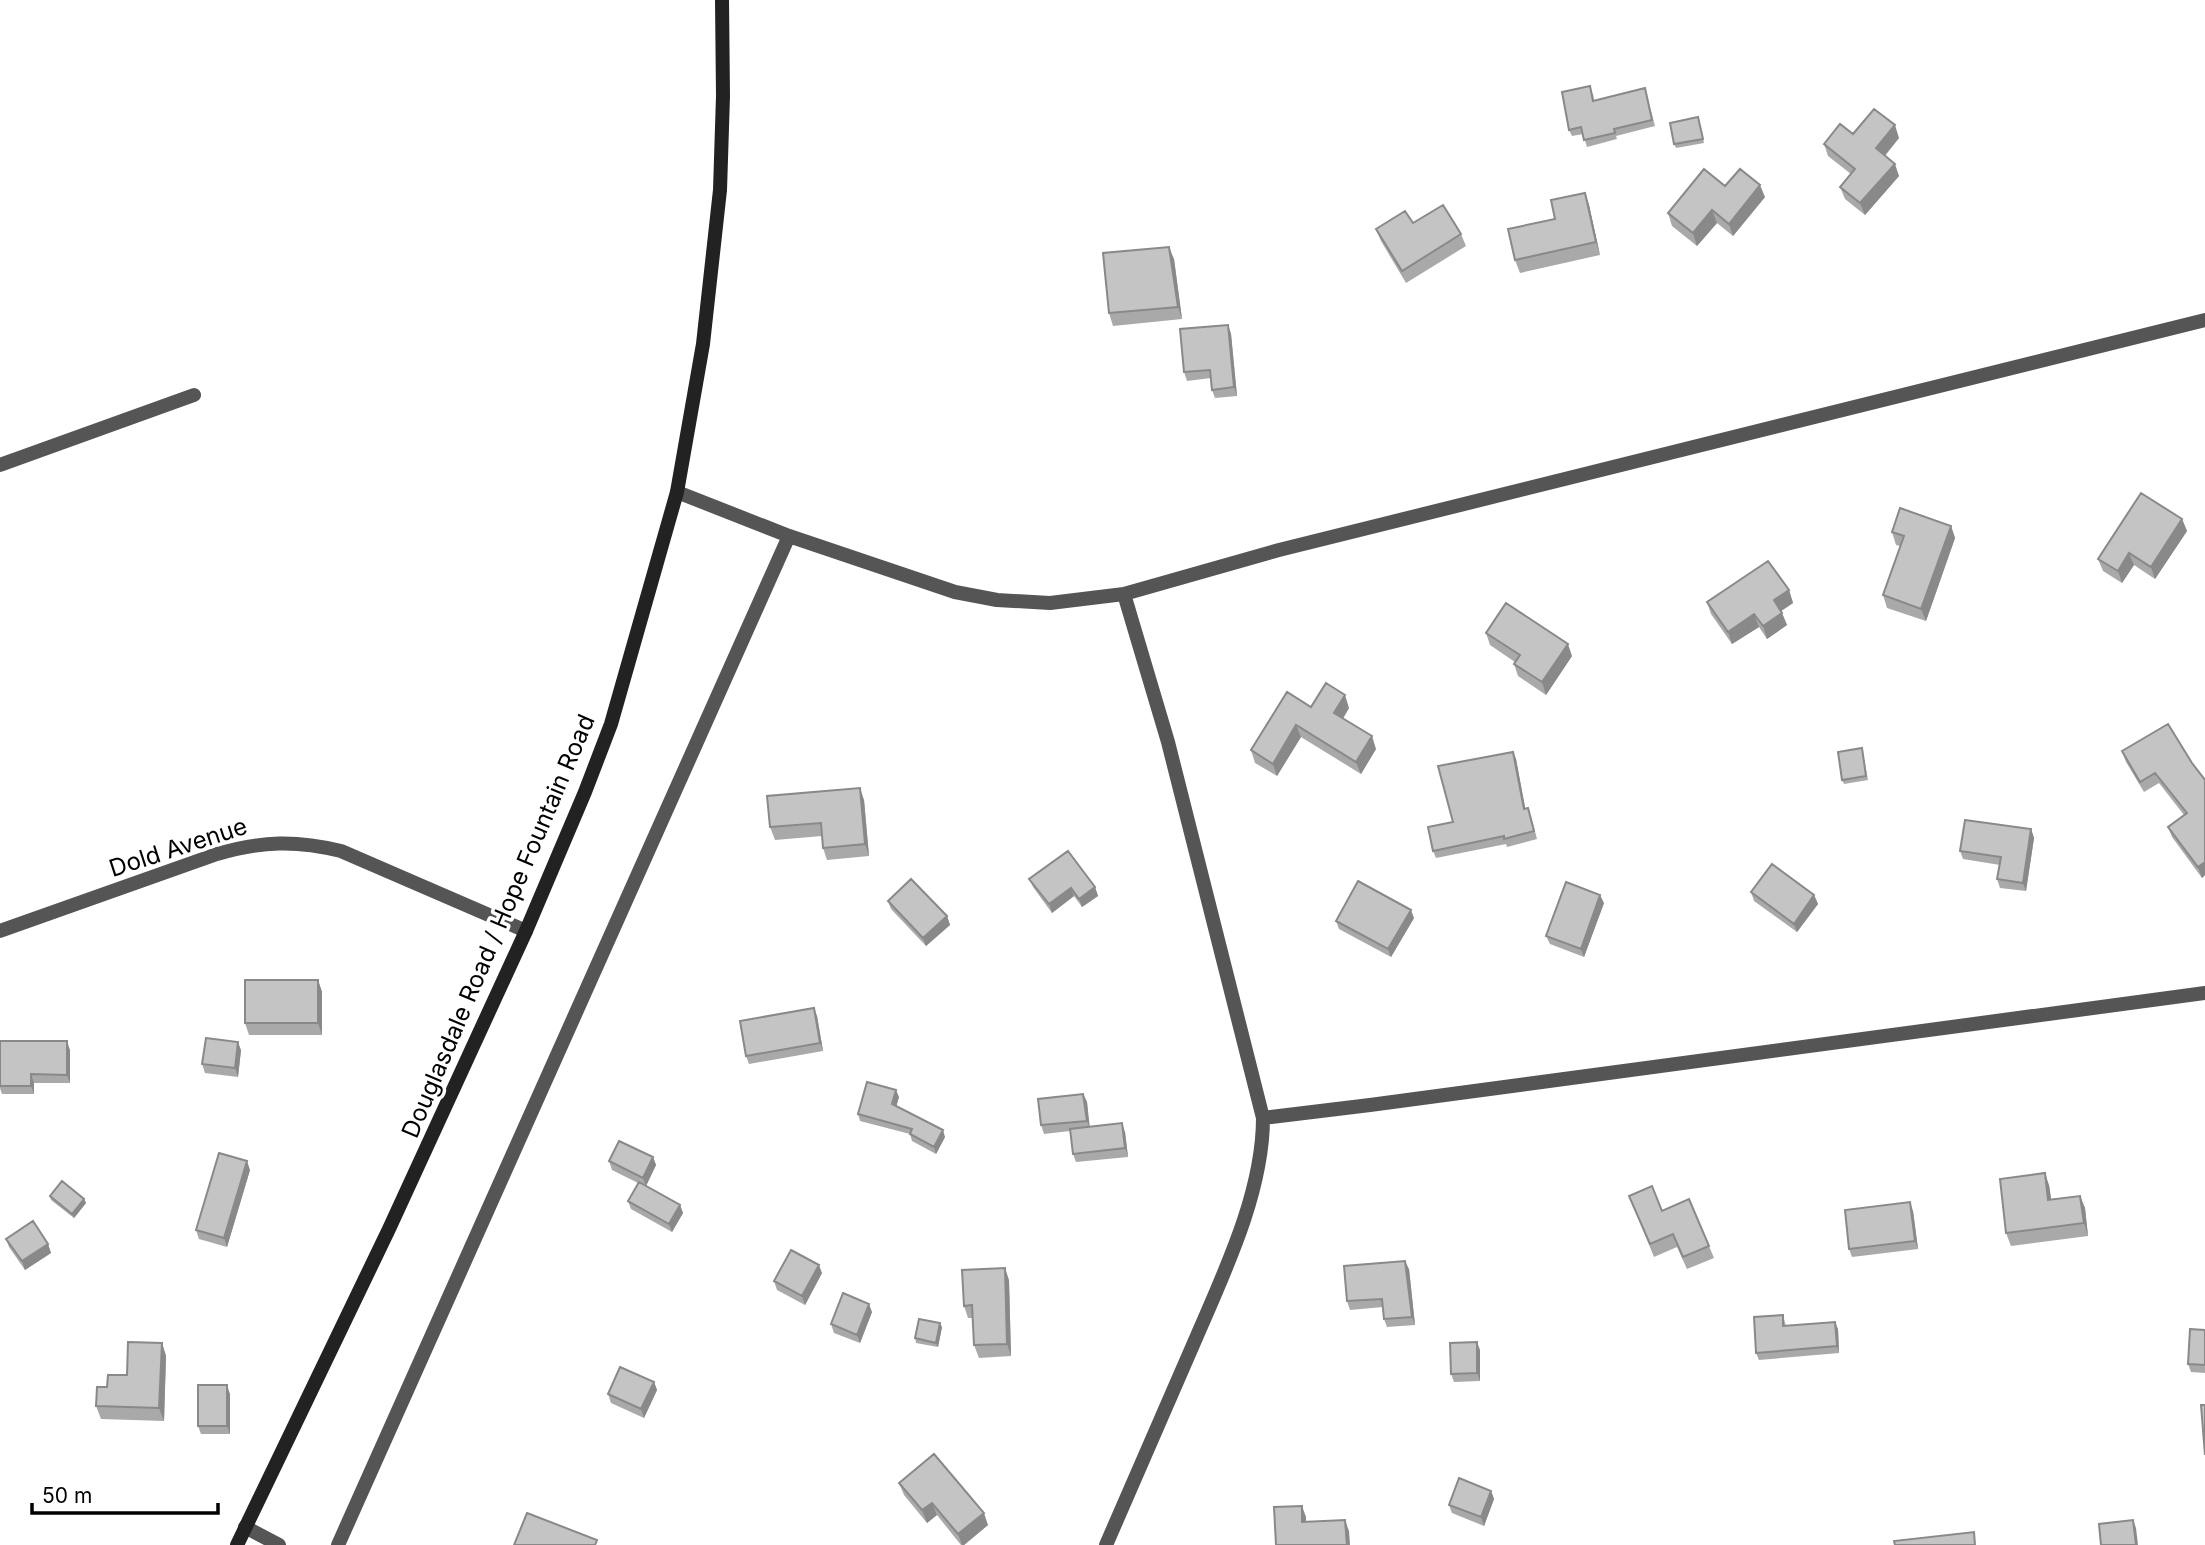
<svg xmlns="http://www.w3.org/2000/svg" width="2205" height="1545" font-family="Inter,sans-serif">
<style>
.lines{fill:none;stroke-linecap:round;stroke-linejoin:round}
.minor{stroke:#555;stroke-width:14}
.secondary{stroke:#222;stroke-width:14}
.wall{fill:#a9a9a9}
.shaded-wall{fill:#898989}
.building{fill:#c4c4c4;stroke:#898989;stroke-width:2}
.labels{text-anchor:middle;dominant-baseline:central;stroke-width:7;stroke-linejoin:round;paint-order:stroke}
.street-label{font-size:24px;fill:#000;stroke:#fff}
</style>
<rect width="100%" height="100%" fill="#fff"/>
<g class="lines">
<path class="minor" d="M0,465l194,-70
M677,492l112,44 166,56 42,8 53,3 74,-9 155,-44 926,-230
M0,931l217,-77c45,-13 79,-14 124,-3l185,80
M1263,1118l107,-13 835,-112
M245,1527l34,18
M338,1545l451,-1009
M1106,1545c29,-67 58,-134 87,-200 30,-70 70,-151 70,-227l-95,-376 -44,-148"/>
<path class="secondary" d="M237,1545l152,-316 137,-298 59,-139 26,-68 66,-232 26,-148 17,-154 3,-94 -1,-96"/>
</g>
<path class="wall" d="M1645,88l10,38 -39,10 1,3 -30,8 -4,-13 -11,2 -3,-6 24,-37 1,8z
M1698,117l6,26 -28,5 -2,-4z
M1853,134l46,4 -14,18 14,20 -34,39 -20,-16 -5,-12 11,-13 -23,-18 -4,-12z
M1725,186l40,11 -32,39 -16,-13 -20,23 -25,-20 -4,-13z
M1585,193l4,12 11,50 -80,18 -5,-13 40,-41z
M1413,223l48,11 5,12 -60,37 -25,-42 -5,-12z
M1174,259l8,60 -69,7 -4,-13z
M1228,325l3,9 6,62 -22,2 -3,-8 -1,-12 -24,3 -3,-9z
M2182,519l5,12 -32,48 -21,-14 -12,18 -19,-12 -5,-12z
M1951,526l4,12 -29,83 -39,-13 -4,-13 17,-49 -4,-1 -4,-13z
M1789,590l4,13 -12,8 6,14 -20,14 -8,-12 -27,17 -21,-30 -4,-12z
M1486,633l86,23 -26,39 -28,-19 -4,-12 1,-2 -25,-17z
M1311,707l38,1 -6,11 33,30 -15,25 -60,-37 -24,39 -22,-13 -4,-13z
M1862,748l6,32 -24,4 -2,-4z
M2122,751l70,12 13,17v95l-3,3 -30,-41 -4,-10 16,-12 -25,-32 -15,9 -18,-30z
M1513,752l3,7 9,50 6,7 6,23 -30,8 -1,-3 -70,14 -3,-7 20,-29z
M864,800l5,56 -42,4 -4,-12 -1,-12 -47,4 -5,-13z
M2031,829l3,9 -8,53 -26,-3 -3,-9 3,-14 -37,-6 -3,-8z
M1029,879l66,8 3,9 -16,11 -8,-11 -22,17 -19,-26z
M1751,892l63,3 4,9 -21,28 -43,-31z
M888,901l59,15 3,9 -24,21 -35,-37z
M1604,903l-20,54 -34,-13 -4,-8z
M1414,918l-23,39 -52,-28 -3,-8z
M318,980l4,12v43h-73l-4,-12z
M817,1016l6,35 -74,13 -3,-8z
M0,1041l70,9v33h-36v11h-32l-2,-6z
M241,1050l-3,27 -33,-4 -3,-9z
M1083,1094l4,8 2,25 36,5 3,25 -52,5 -3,-8 -3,-23 -26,3 -3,-9z
M899,1097l-3,9 49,31 -9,17 -24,-13 -2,-7 -50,-13 -2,-7z
M653,1157l3,8 -10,21 34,19 3,8 -11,19 -41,-23 -3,-8 10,-18 -26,-13 -3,-9z
M250,1170l-23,77 -28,-8 -3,-9z
M2049,1185l2,14 29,-3 5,12 3,28 -77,10 -5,-13z
M50,1196l34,3 2,4 -12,15 -23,-18z
M1629,1196l33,15 47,35 5,12 -27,11 -10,-22 -23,10z
M1913,1211l5,38 -66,8 -3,-8z
M6,1239l42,5 3,9 -26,17 -16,-23z
M1409,1269l6,56 -28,2 -3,-8 -1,-12 -33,3 -3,-9z
M822,1273l-17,32 -28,-15 -3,-9z
M1009,1280l2,76 -32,2 -5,-13 -1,-27h-5l-4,-12z
M872,1312l-12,31 -26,-10 -3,-9z
M1783,1315l3,11 52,3 1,24 -80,7 -3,-7z
M942,1327l-4,20 -22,-4 -1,-5z
M2205,1330v43l-14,-1 -3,-8z
M162,1343l4,13 -2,65 -63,-2 -5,-13 11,-19 20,-12z
M1480,1350v31l-26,1 -3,-8z
M654,1382l3,8 -13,28 -33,-15 -3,-9z
M230,1394v40h-29l-3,-8z
M899,1483l89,42 -24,20h-3l-24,-30 -10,8 -23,-28z
M1491,1491l3,8 -10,27 -32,-13 -3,-8z"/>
<path class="shaded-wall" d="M1895,125l4,13 -19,23 -4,-13z
M1895,164l4,12 -34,39 -5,-12z
M1760,185l5,12 -32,39 -4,-12z
M1585,193l4,12 11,50 -4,-13z
M1712,210l5,13 -20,23 -4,-13z
M1169,247l5,12 8,60 -4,-12z
M1228,325l3,9 6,62 -3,-9z
M2182,519l5,12 -32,48 -4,-12z
M1951,526l4,12 -29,83 -5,-12z
M2129,553l5,12 -12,18 -4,-12z
M1789,590l4,13 -15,10 -4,-13z
M1782,613l5,12 -20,14 -4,-13z
M1754,614l5,13 -27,17 -4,-12z
M1568,644l4,12 -26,39 -4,-13z
M1345,695l4,13 -11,18 -4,-13z
M1296,725l5,12 -24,39 -4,-12z
M1372,736l4,13 -15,25 -5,-12z
M1513,752l3,7 11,58 -3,-8z
M860,788l4,12 5,56 -4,-12z
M2031,829l3,9 -8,53 -3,-8z
M2205,862v13l-3,3 -4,-11z
M1095,887l3,9 -16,11 -3,-8z
M1071,888l3,8 -22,17 -3,-9z
M1600,895l4,8 -20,54 -3,-8z
M1814,895l4,9 -21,28 -3,-8z
M1411,910l3,8 -23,39 -3,-8z
M947,916l3,9 -24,21 -3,-8z
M318,980l4,12v43l-4,-12z
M814,1008l3,8 6,35 -3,-8z
M67,1041l3,9v33l-3,-8z
M238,1042l3,8 -3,27 -3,-9z
M31,1074l3,9v11l-3,-8z
M896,1090l3,7 -4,14 -3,-7z
M1083,1094l4,8 3,27 -3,-8z
M1122,1123l3,9 3,25 -3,-9z
M943,1130l2,7 -9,17 -2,-7z
M653,1157l3,8 -10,21 -3,-8z
M247,1161l3,9 -23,77 -3,-9z
M2045,1173l4,12 4,27 -5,-12z
M2080,1196l5,12 3,28 -4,-13z
M84,1199l2,4 -12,15 -2,-4z
M1910,1202l3,9 5,38 -3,-8z
M680,1205l3,8 -11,19 -3,-8z
M48,1244l3,9 -26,17 -3,-9z
M1405,1261l4,8 6,56 -3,-8z
M819,1265l3,8 -17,32 -3,-9z
M1005,1268l4,12 2,76 -4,-12z
M869,1304l3,8 -12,31 -3,-8z
M1835,1322l3,7 1,24 -2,-7z
M940,1323l2,4 -4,20 -2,-4z
M1477,1342l3,8v31l-3,-8z
M162,1343l4,13 -2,65 -5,-13z
M654,1382l3,8 -13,28 -3,-9z
M227,1385l3,9v40l-3,-8z
M1491,1491l3,8 -10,27 -3,-9z
M932,1503l5,12 -10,8 -5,-13z
M1302,1506l4,11v16l-4,-11z
M984,1513l4,12 -24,20h-2l-4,-11z
M1345,1520l4,11 1,14h-3z
M2133,1520l3,8 2,17h-2z"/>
<path class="building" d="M1590,86l3,15 52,-13 7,32 -38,9 1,4 -31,7 -3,-13 -12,3 -7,-38z
M1874,109l21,16 -19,23 19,16 -35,39 -20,-16 15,-18 -31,-25 16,-20 13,10z
M1698,117l5,22 -29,5 -4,-21z
M1704,169l21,17 15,-17 20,16 -31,39 -17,-14 -19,23 -25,-20z
M1585,193l11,49 -81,18 -7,-31 47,-10 -4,-19z
M1443,205l18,29 -59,37 -26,-42 29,-18 8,12z
M1169,247l9,60 -69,6 -6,-60z
M1228,325l6,62 -22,3 -2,-20 -26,2 -4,-43z
M2141,493l41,26 -31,48 -22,-14 -11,18 -20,-12z
M1900,508l51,18 -30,83 -38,-14 21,-59 -12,-4z
M1768,561l21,29 -15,10 8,13 -19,13 -9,-12 -26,18 -21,-30z
M1506,603l62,41 -26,38 -28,-18 6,-9 -34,-22z
M1326,683l19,12 -11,18 38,23 -16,26 -60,-37 -23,39 -22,-14 36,-58 24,15z
M2168,724l24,39 13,17v82l-7,5 -30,-40 19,-14 -32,-40 -15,9 -18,-31z
M1862,748l4,28 -24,4 -4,-28z
M1513,752l11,57 4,-1 6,23 -30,8v-3l-71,15 -5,-24 25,-5 -15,-56z
M860,788l5,56 -42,4 -2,-25 -51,4 -3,-31z
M1965,820l66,9 -8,54 -26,-4 4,-22 -41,-6z
M1068,851l27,36 -16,12 -8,-11 -22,16 -20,-25z
M1772,864l42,31 -20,29 -43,-32z
M911,879l36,37 -24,22 -35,-37z
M1358,881l53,29 -23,39 -52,-28z
M1566,882l34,13 -19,54 -35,-13z
M245,980h73v43h-73z
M814,1008l6,35 -74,13 -6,-35z
M206,1038l32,4 -3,26 -33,-4z
M0,1041h67v34l-36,-1v12h-31z
M867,1082l29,8 -4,14 51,26 -9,17 -24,-13 2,-5 -54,-15z
M1083,1094l4,27 -46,4 -3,-26z
M1122,1123l3,25 -52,6 -3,-25z
M619,1141l34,16 -10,21 -34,-17z
M219,1153l28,8 -23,77 -28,-8z
M2045,1173l3,27 32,-4 4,27 -78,10 -6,-54z
M62,1181l22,18 -12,15 -22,-18z
M639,1182l41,23 -11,19 -41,-23z
M1652,1186l10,25 27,-12 20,47 -26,11 -10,-23 -23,10 -21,-48z
M1910,1202l5,39 -66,8 -4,-39z
M33,1221l15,23 -26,17 -16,-22z
M791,1250l28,15 -17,31 -28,-15z
M1405,1261l7,56 -28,2 -2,-20 -35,2 -3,-35z
M1005,1268l2,76 -33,1 -2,-40 -8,1 -2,-36z
M843,1293l26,11 -12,31 -26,-11z
M1783,1315v11l52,-4 2,24 -81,7 -2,-36z
M919,1319l21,4 -4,20 -21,-5z
M2190,1329l15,1v35l-17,-1z
M128,1342l34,1 -3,65 -63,-2 1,-19h10l1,-12h19z
M1477,1342v31l-26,1 -1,-31z
M620,1367l34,15 -13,27 -33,-15z
M198,1385h29v41h-29z
M2201,1405h4v50z
M934,1454l50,59 -26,21 -26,-31 -10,7 -23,-27z
M1459,1478l32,13 -10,26 -32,-12z
M1302,1506v16l43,-2 2,25h-71l-2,-38z
M527,1513l70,27 -2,5h-81z
M2133,1520l3,25h-35l-2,-21z
M1974,1532l1,13h-80l-1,-4z"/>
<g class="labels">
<g class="street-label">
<text transform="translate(178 847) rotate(-18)">Dold Avenue</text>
<text transform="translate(498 926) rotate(-67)">Douglasdale Road / Hope Fountain Road</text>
</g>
</g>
<path d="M32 1503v10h186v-10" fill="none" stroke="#000000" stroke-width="3.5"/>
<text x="42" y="1503" font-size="21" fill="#000000" stroke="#ffffff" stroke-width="5" paint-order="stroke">50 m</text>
</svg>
